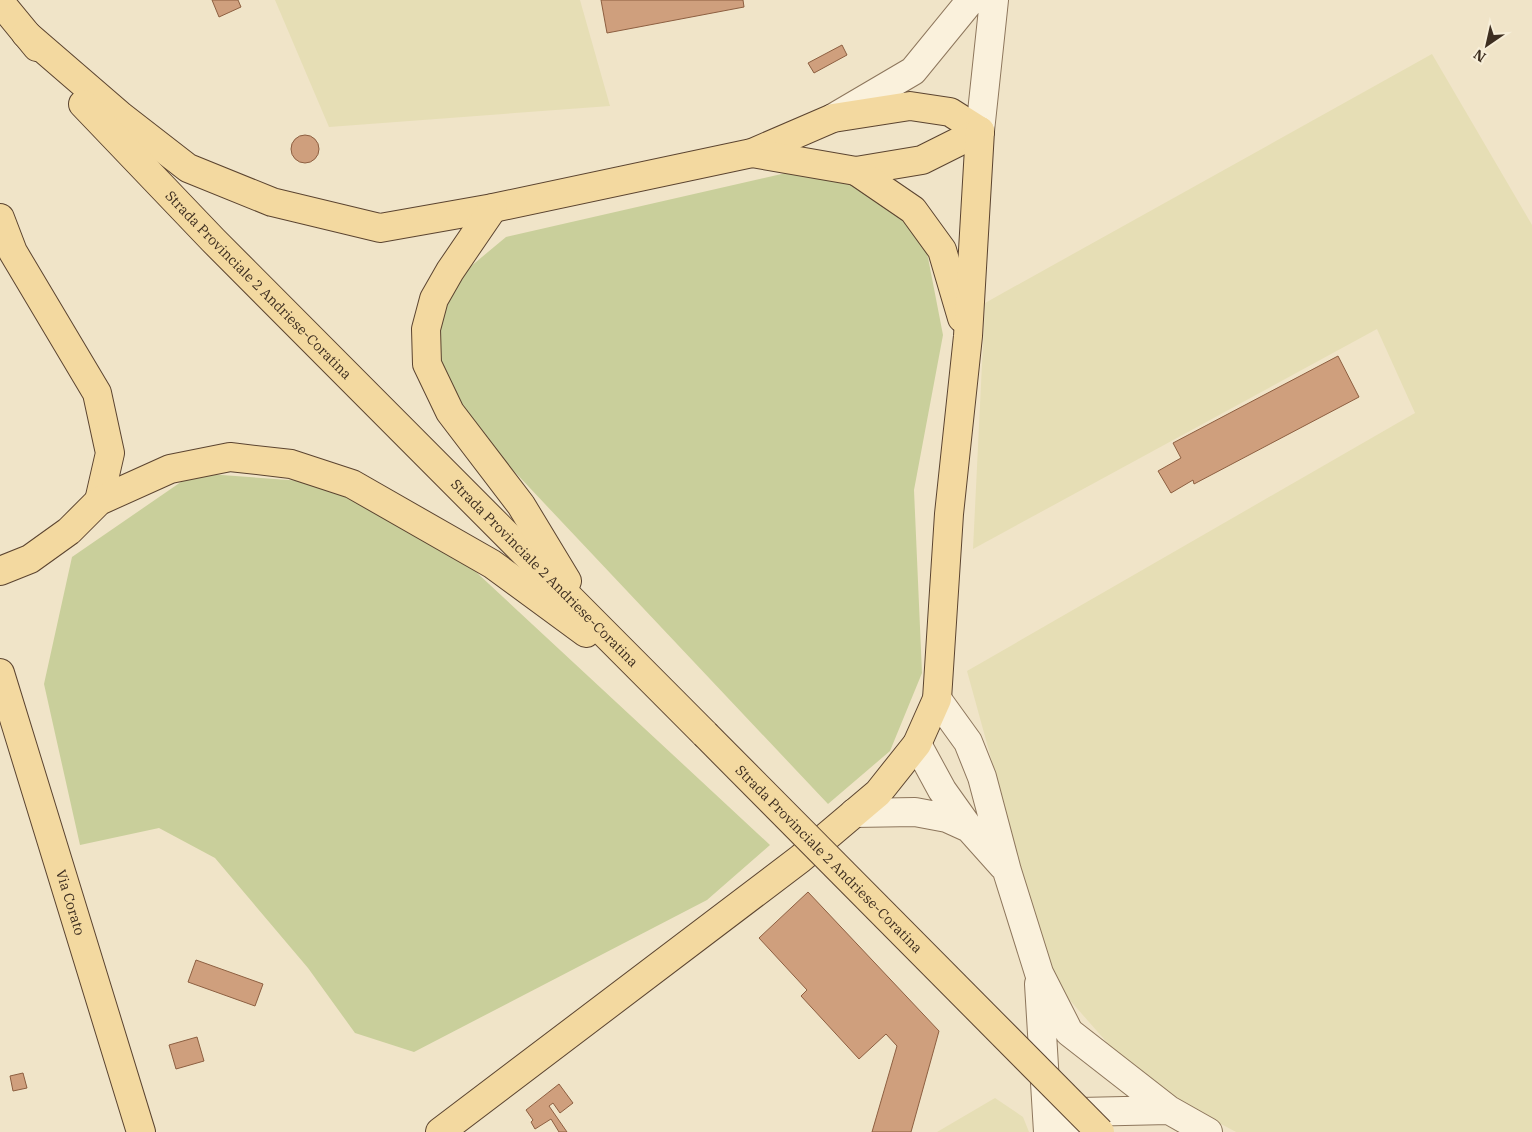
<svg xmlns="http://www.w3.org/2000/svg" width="1532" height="1132" font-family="'IBM Plex Serif',serif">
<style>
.farmland{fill:#e6deb5}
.green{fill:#c9cf9b}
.building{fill:#cf9f7d;stroke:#8d5f41}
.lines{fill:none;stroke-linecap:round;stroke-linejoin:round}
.minor-casing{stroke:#8d765c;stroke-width:30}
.major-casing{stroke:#5b4430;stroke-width:30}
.minor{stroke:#faf1dc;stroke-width:28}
.major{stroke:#f3d9a0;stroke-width:28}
.major-bridge-casing{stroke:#5b4430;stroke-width:30;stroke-linecap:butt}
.major-bridge{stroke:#f3d9a0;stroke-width:28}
.labels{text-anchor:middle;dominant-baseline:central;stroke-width:4;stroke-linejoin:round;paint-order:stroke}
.street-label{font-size:14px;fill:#3d2e20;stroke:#f7eed8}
</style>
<rect width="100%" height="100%" fill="#f0e4c8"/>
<path class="farmland" d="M275,0h305l30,106 -281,21z
M1432,54l100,171v907h-296l-95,-51 -89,-101 -85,-309 448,-258 -38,-84 -404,220 12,-246z
M995,1098l28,19 6,15h-92z"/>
<path class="green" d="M799,170l52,7 73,60 19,98 -29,155 8,183 -32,78 -62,53 -367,-389 -27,-74 18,-59 54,-45z
M194,473l122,9 131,63 323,300 -63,55 -293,152 -59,-19 -47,-65 -93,-110 -56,-30 -79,17 -36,-161 28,-127z"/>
<path class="building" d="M212,0h26l3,7 -22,10z
M601,0h142l1,7 -137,26z
M842,45l5,10 -33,18 -6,-10z
M291 149a14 14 0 1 1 28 0a14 14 0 1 1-28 0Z
M1338,356l21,41 -165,87 -1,-4 -22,13 -13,-22 23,-13 -8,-15z
M808,892l131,139 -28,101h-39l25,-86 -11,-12 -27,25 -58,-63 6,-6 -48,-52z
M196,960l67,24 -8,22 -67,-24z
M197,1037l7,24 -28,8 -7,-24z
M23,1073l4,15 -14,3 -3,-15z
M559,1084l14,19 -13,10 -7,-10 -4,3 18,26h-8l-8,-13 -16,10 -4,-7 2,-2 -7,-10z"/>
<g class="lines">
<g class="minor-casing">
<path id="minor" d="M833,118l80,-47 58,-71
M980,131l14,-131
M937,699l31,43 14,35 25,94 32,102 30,59 100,78
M917,744l25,46 27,38 34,38
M854,813l61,-1 32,6 22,10
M1039,984l9,148
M1064,1132l16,-20 89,-2 39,22"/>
</g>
<g class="major-casing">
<g id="major">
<path d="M0,2l37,45"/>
<path d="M26,34l95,82 67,52 84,34 108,26 113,-20 259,-55 81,-35 77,-12 40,6 30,19"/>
<path id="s1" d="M83,104l130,136 492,494"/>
<path d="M752,153l104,18 66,-11 58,-29"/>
<path d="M856,171l57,39 29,40 20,68"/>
<path d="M493,208l-43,63 -16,28 -8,30 1,35 23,48 71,93 46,76"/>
<path d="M0,218l13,34 84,141 13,60 -11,48"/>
<path d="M0,571l30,-12 39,-28 30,-30 71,-32 60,-12 61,7 61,20 140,80 94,69"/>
<path id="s2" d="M0,673l141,459"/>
<path d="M440,1132l360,-273 78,-66 39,-49 20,-45 12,-185 19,-178 12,-205"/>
</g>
</g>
<use href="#minor" class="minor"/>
<use href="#major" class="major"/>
<g class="major-bridge-casing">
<g id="major-bridge">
<path id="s3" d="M705,734l395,398"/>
</g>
</g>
<use href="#major-bridge" class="major-bridge"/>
</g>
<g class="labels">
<g class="street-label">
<text stroke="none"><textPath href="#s1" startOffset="252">Strada Provinciale 2 Andriese-Coratina</textPath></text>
<text stroke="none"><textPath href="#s1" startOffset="658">Strada Provinciale 2 Andriese-Coratina</textPath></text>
<text stroke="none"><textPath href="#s3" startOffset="176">Strada Provinciale 2 Andriese-Coratina</textPath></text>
<text stroke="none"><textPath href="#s2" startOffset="240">Via Corato</textPath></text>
</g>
</g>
<g transform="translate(1487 45) rotate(214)" stroke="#f7eed8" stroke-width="4" paint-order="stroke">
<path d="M0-4L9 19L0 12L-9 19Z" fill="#3d2e20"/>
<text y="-8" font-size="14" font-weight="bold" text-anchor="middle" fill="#3d2e20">N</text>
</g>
</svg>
